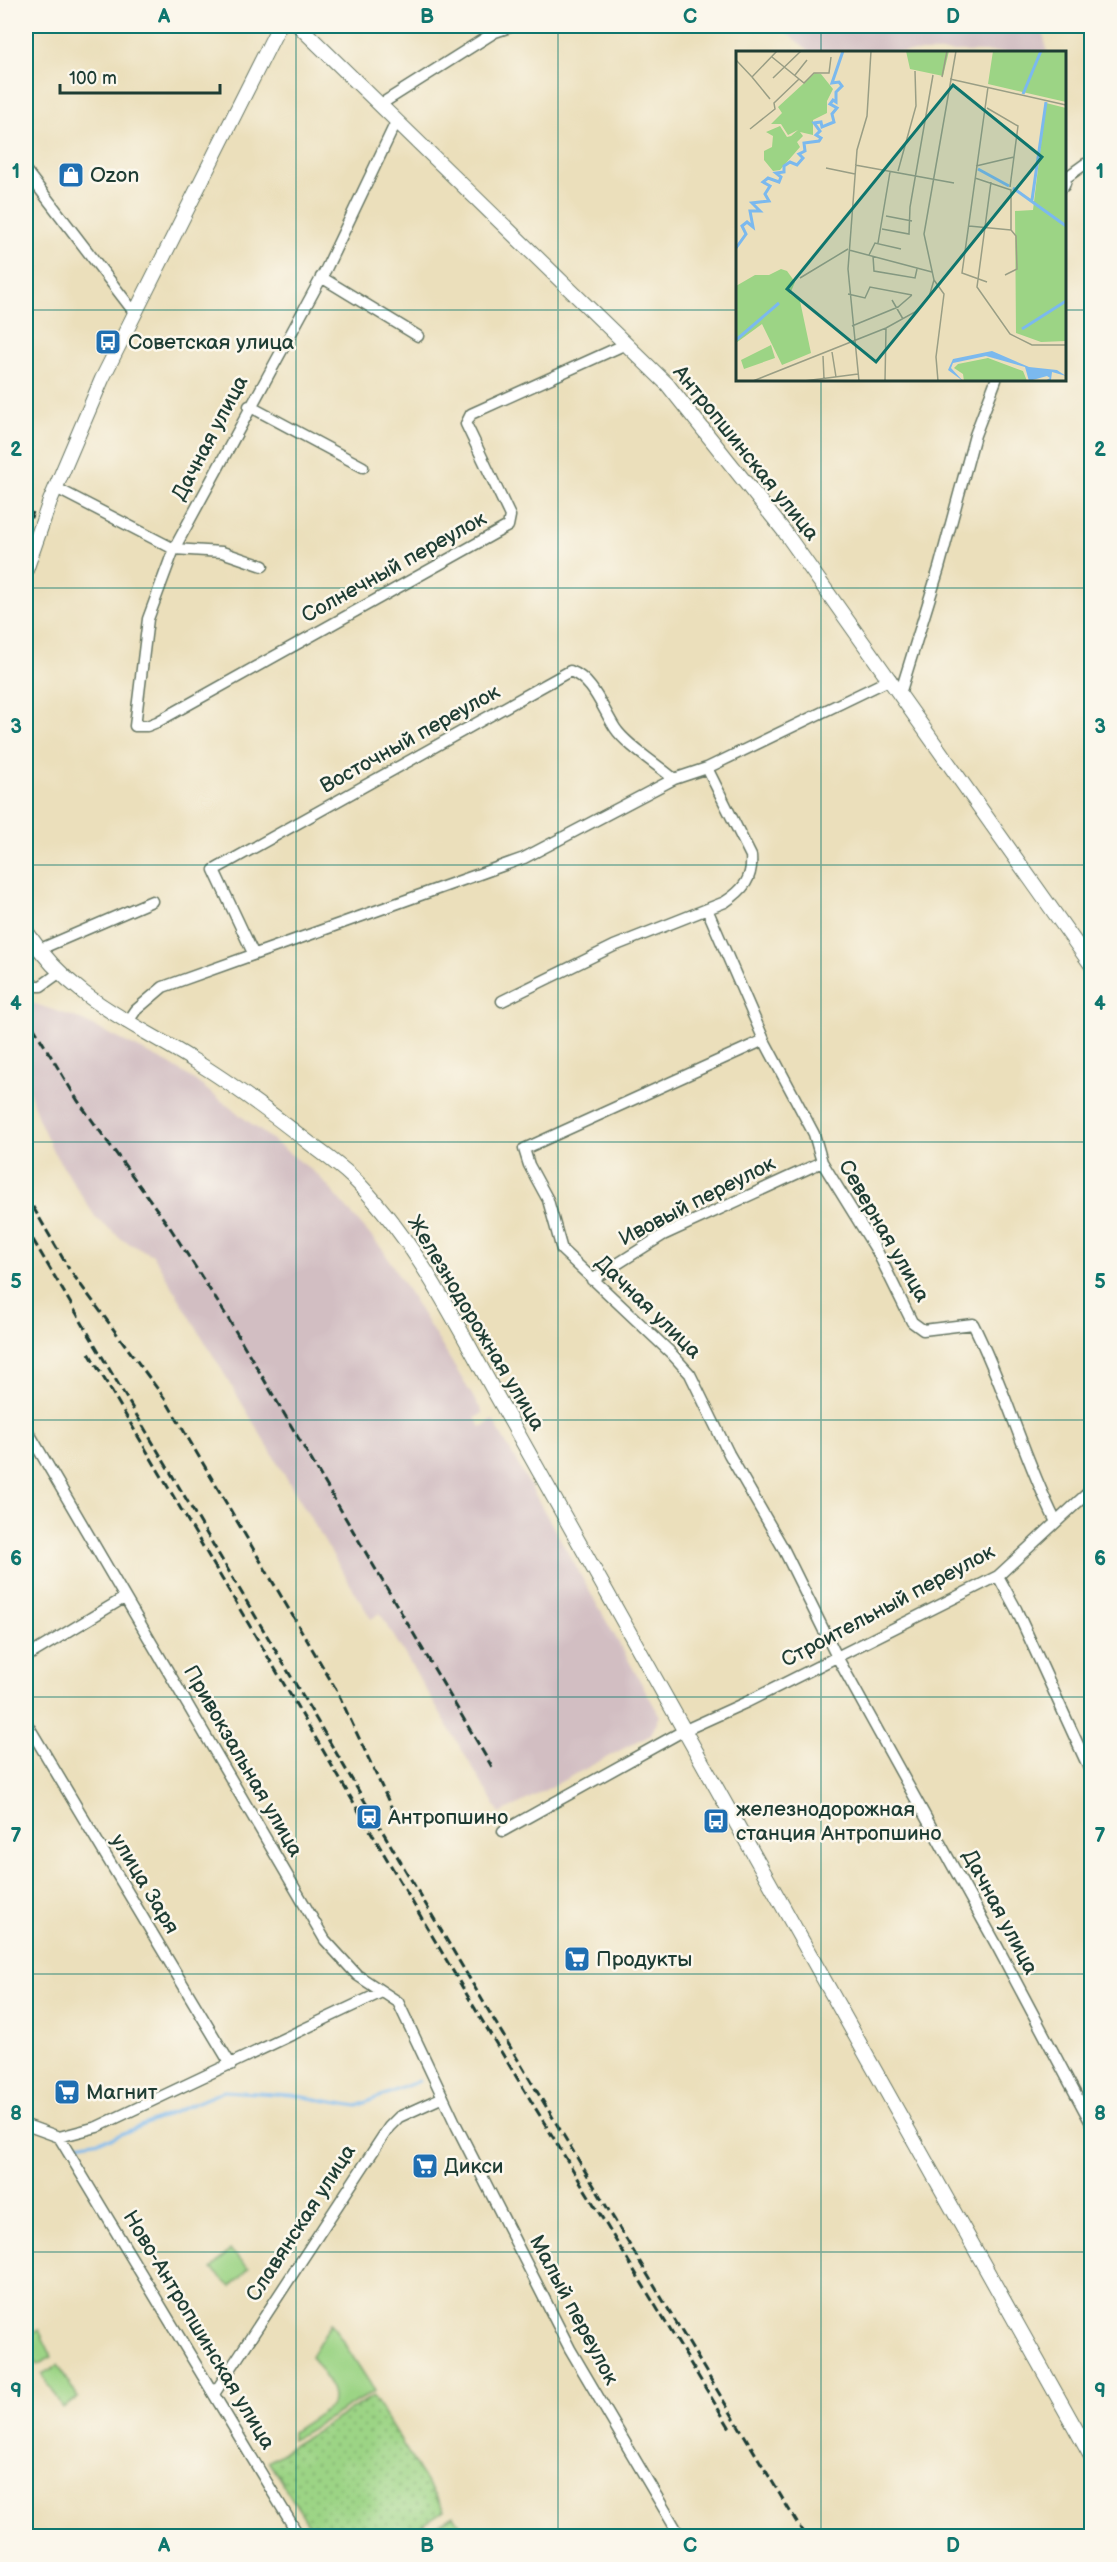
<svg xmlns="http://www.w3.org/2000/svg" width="1117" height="2562" font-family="'Balsamiq Sans',sans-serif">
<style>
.industrial{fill:#d2bec2}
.grass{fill:url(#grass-dots);stroke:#5e885c;stroke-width:1.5}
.park{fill:#9cd485;stroke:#5e885c;stroke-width:1.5}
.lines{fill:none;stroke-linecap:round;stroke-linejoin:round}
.stream{stroke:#7bb9ee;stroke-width:3}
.minor-casing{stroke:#667663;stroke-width:13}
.tertiary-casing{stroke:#667663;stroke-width:16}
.minor{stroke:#fff;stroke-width:10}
.tertiary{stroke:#fff;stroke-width:14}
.rail{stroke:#1f3d34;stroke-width:3;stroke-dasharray:9 4.5;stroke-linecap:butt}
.grid{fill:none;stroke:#0f766e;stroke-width:1.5;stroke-opacity:0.55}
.labels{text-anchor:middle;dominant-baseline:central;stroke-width:5;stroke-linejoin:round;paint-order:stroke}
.poi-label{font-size:21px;fill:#1f3d34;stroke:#fbf7ec;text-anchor:start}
.street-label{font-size:21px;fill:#1f3d34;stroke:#fbf7ec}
.inset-river{fill:none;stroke:#7bb9ee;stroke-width:3}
.inset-road{fill:none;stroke:#999e85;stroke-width:1.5}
.view{fill:#0f766e;fill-opacity:0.15;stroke:#0f766e;stroke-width:3}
.inset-edge{fill:none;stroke:#1f3d34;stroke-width:3}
.neatline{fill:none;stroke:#0f766e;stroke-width:2}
.grid-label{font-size:20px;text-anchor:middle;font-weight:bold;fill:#0f766e}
</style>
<defs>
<pattern id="grass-dots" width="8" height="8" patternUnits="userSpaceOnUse" patternTransform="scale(1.5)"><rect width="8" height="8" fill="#9cd485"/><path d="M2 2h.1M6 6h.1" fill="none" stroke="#7fad6e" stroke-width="1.8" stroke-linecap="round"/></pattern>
</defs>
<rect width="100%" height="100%" fill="#fbf7ec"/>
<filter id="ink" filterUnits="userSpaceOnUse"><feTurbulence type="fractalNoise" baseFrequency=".0167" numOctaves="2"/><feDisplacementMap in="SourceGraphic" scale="12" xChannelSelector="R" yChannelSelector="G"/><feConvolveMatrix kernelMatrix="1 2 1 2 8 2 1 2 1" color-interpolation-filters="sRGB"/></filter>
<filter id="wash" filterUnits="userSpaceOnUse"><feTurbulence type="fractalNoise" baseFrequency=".008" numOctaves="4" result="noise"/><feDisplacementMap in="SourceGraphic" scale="24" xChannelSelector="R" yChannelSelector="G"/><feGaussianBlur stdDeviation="1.35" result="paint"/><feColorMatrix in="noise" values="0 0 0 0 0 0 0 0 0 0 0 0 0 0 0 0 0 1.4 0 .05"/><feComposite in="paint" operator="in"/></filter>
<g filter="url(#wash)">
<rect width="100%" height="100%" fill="#ebdfbb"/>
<path class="industrial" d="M777,26h265l5,26h-236z
M26,1001l51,17 91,45 25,16 126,97 64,74 100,163 -8,5 6,9 12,-7 167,296 -9,18 -151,80 -120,-201 -9,6 -218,-364 -29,-14 -28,-23 -43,-67 -15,-33 -12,-37z"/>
<path class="grass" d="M373,2396l71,115 -38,25h-90l-48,-75z"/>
<path class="park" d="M230,2250l19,18 -18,19 -19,-18z
M331,2323l44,68 -83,49v-8l40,-27c5,-17 -12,-35 -21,-49z
M39,2330l13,27 -15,8 -11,-19v-8z
M58,2365l20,33 -15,10 -21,-34z
M454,2515l13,21h-43l-2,-1z"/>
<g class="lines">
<path class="stream" d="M77,2144l35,-6 112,-47 68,4 65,11 62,-25
M26,2149h3
M26,2527l5,9"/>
</g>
</g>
<g filter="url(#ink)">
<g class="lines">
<g class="minor-casing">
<path id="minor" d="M381,104l114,-72 18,-6
M397,120l-71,149 -152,280 -26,70 -13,107h12l10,-4 351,-196 2,-10 -44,-92 5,-10 155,-70
M26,171l108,141
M1064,186l3,-9 18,-13
M321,277l97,59
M249,406l114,61
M56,488l118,61 48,3 41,14
M900,694l39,-126 36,-133 21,-55
M707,909l57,131 50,94 8,28 55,89 35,71 11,8 50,-6c32,63 50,132 82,196
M38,950l114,-49
M253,953l-39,-83 356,-199c23,8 32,37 45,57 11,17 43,37 59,51
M26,986h15l18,-13
M502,1001l112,-55 111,-44c18,-12 28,-23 26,-46l-44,-88
M127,1023l9,-13 27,-23 361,-129 150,-79 33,-11 184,-89
M764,1040l-240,109 5,16 19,35 14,50 108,102 20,22 39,80 54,94 53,107 161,291 95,179
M592,1280l71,-45 159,-73
M26,1428l299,512 32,35 41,27 59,125 113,222 110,187
M998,1576l18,33 76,166
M26,1657l98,-59
M26,1722l205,343
M503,1831l180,-100 64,-29 251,-126 94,-87
M26,2125l33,12 38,-10 285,-135
M59,2137l240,399
M214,2394l175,-267 10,-10 44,-20"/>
</g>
<g class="tertiary-casing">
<path id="tertiary" d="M299,26l368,358 117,147 308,435
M26,570l24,-69 52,-122 177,-353
M26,931c45,68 101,88 167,129 40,24 78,53 115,82 14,11 30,22 43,34 66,64 107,152 152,231l589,1051"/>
</g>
<use href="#minor" class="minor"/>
<use href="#tertiary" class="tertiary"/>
<path class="rail" d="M26,531l7,-19
M26,1015l52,86 93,128 55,86 266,452
M26,1195l43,74
M26,1228l468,792 311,516
M72,1273l93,126 172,292 57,122
M89,1353l391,664 251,413"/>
</g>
</g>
<path class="grid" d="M296,26v2510M558,26v2510M821,26v26M26,310h712M1064,310h28M821,380v2156M26,588h1066M26,865h1066M26,1142h1066M26,1420h1066M26,1697h1066M26,1974h1066M26,2252h1066"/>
<defs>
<g id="shop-square" transform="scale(1.35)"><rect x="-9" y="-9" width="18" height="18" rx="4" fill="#1f6fb2" stroke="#fbf7ec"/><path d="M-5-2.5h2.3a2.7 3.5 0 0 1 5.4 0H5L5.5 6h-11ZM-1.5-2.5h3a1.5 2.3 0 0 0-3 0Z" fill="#fff"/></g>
<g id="bus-square" transform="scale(1.35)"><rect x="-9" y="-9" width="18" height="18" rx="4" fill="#1f6fb2" stroke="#fbf7ec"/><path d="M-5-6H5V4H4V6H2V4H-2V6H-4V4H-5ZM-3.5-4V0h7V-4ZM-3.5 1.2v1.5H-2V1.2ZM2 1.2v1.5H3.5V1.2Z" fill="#fff"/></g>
<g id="station-square" transform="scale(1.35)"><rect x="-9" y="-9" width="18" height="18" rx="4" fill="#1f6fb2" stroke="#fbf7ec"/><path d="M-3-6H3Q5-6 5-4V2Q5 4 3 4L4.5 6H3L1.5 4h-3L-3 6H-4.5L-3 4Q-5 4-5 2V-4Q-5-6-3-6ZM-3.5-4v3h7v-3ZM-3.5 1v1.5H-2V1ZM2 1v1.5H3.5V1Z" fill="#fff"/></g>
<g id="supermarket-square" transform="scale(1.35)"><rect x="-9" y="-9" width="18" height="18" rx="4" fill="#1f6fb2" stroke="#fbf7ec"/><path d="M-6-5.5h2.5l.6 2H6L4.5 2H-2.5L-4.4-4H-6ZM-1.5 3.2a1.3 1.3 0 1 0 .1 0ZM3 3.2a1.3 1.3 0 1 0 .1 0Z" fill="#fff"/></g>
</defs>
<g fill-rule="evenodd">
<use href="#shop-square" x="71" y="175"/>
<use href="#bus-square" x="108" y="342"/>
<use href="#station-square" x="369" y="1817"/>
<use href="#bus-square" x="716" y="1821"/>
<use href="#supermarket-square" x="577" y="1959"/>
<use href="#supermarket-square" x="67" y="2092"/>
<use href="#supermarket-square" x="425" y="2166"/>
</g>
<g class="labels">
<g class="poi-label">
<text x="90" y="175">Ozon</text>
<text x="128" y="342">Советская улица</text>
<text x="736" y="1809">железнодорожная<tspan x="736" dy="24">станция Антропшино</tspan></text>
<text x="388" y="1817">Антропшино</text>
<text x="596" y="1959">Продукты</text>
<text x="86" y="2092">Магнит</text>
<text x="444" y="2166">Дикси</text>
</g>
<g class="street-label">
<text transform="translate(210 438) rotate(-62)">Дачная улица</text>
<text transform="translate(746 453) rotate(51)">Антропшинская улица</text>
<text transform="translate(394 567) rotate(-29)">Солнечный переулок</text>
<text transform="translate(410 739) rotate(-29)">Восточный переулок</text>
<text transform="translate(697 1201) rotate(-27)">Ивовый переулок</text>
<text transform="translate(884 1231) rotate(60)">Северная улица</text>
<text transform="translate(648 1307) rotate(44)">Дачная улица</text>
<text transform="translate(476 1323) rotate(59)">Железнодорожная улица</text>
<text transform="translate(888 1606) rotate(-28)">Строительный переулок</text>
<text transform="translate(243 1761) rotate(60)">Привокзальная улица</text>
<text transform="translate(145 1884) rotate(59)">улица Заря</text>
<text transform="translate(1000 1912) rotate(62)">Дачная улица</text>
<text transform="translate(301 2223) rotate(-57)">Славянская улица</text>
<text transform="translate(574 2310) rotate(62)">Малый переулок</text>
<text transform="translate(199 2330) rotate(59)">Ново-Антропшинская улица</text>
</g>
</g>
<g transform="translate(736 51)">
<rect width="330" height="330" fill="#ebdfbb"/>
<path d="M170,0h43l-6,25 -33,-7zM257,0h73v51l-78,-18zM79,22l6,1 12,15 -6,12v12l-14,7v15l-13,-3 3,4 -6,6 3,5 -20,23 -7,1 -9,-11v-9l8,-4 1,-11 -7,-4 14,-6 7,11 4,-1 7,-6 -10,5 -7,-11h-10l11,-11 -4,-6zM310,52l20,5v233l-25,1 -25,-9 -1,-122 18,-1zM45,218l6,2 8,11 -5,12 10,7 11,52 -29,12 -20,-41 -26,19v-57l19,-11h14zM35,294l4,13 -31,11 -3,-9zM252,307l35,13 4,10h-63l-1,-7 -9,-6 4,-4z" fill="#9cd485"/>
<path d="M256,300l37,16 28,3 9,6 -14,-4 -1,8 -6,1 5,-3 -3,-2 -18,5 -4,-14 -39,-11 -33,7 -2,5 12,13 -15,-11 5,-11z" fill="#7bb9ee"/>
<path class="inset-river" d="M287,43l18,-43M242,118l31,17M277,137l53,38M296,149l14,-98M0,197l10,-14 -4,-8 5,-4 6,5 -3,-16h10l-8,-8 17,-2 -4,-7 5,-8 -7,-4 5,-4 11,4 2,-5 -5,-4 8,-1v-6l6,-4 7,3 6,-7 -4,-4 6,-3 -1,-8 15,-2 2,-3 -5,-3 4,-4 -6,-8 7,-1 1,5 12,-5 -2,-8 5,-6 -7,-4 3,-4 3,2v-10l6,-6 -3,-4 -7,1 11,-32M286,278l44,-28M0,289l43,-37"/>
<path class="inset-road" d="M36,6l32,26 10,-10h15l2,-16M0,9l16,17 25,-26M59,24l12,-15M16,26l18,22M206,26l5,-26M37,27l28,-27M214,28l116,26M251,57l31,18 -8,61M14,78l25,-20 -1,-6 25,-24M119,114l99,18M240,115l38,-9M90,117l29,6M162,120l18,-65 -1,-35M239,127l36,12v40l5,6 1,33 -12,6M255,131l-14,105 33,47 22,11h34M150,165l26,5M233,175l42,4M146,178l27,5 1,-27 23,-132M142,192l12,-71M113,199l83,22M133,204l6,-12 26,6M137,205l1,15 41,7 2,-9M64,227l48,-29M198,229l10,14 -8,63 2,24M251,231l-25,-9 26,-186M112,243l17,4 5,-11 42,8M156,249l11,19M116,275l46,-19 14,-12M96,301l4,25M87,305l1,23M17,330l133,-53 29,-16 14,-15 5,-17 -10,-46 32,-183M68,330l54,-7M123,330l-11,-112 9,-119 10,-34 4,-65M149,330l1,-53"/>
<path class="view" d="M217,34l89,72 -166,205 -89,-73z"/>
<rect width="330" height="330" class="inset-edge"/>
</g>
<rect width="1117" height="2562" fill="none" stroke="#fbf7ec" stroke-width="66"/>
<path d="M60 84v9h160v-9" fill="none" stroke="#1f3d34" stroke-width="3"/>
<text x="69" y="84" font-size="18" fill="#1f3d34" stroke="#fbf7ec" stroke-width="4.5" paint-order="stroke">100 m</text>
<rect x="33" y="33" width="1051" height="2496" class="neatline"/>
<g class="grid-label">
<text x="164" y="23">A</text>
<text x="427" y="23">B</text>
<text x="690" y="23">C</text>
<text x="953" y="23">D</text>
<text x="16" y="178">1</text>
<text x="1100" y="178">1</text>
<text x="16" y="456">2</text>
<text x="1100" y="456">2</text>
<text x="16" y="733">3</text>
<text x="1100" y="733">3</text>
<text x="16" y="1010">4</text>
<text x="1100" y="1010">4</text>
<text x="16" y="1288">5</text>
<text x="1100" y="1288">5</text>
<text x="16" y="1565">6</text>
<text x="1100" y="1565">6</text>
<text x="16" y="1842">7</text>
<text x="1100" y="1842">7</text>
<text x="16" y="2120">8</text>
<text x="1100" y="2120">8</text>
<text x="16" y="2397">9</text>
<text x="1100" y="2397">9</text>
<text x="164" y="2552">A</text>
<text x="427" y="2552">B</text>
<text x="690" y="2552">C</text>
<text x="953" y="2552">D</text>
</g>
</svg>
